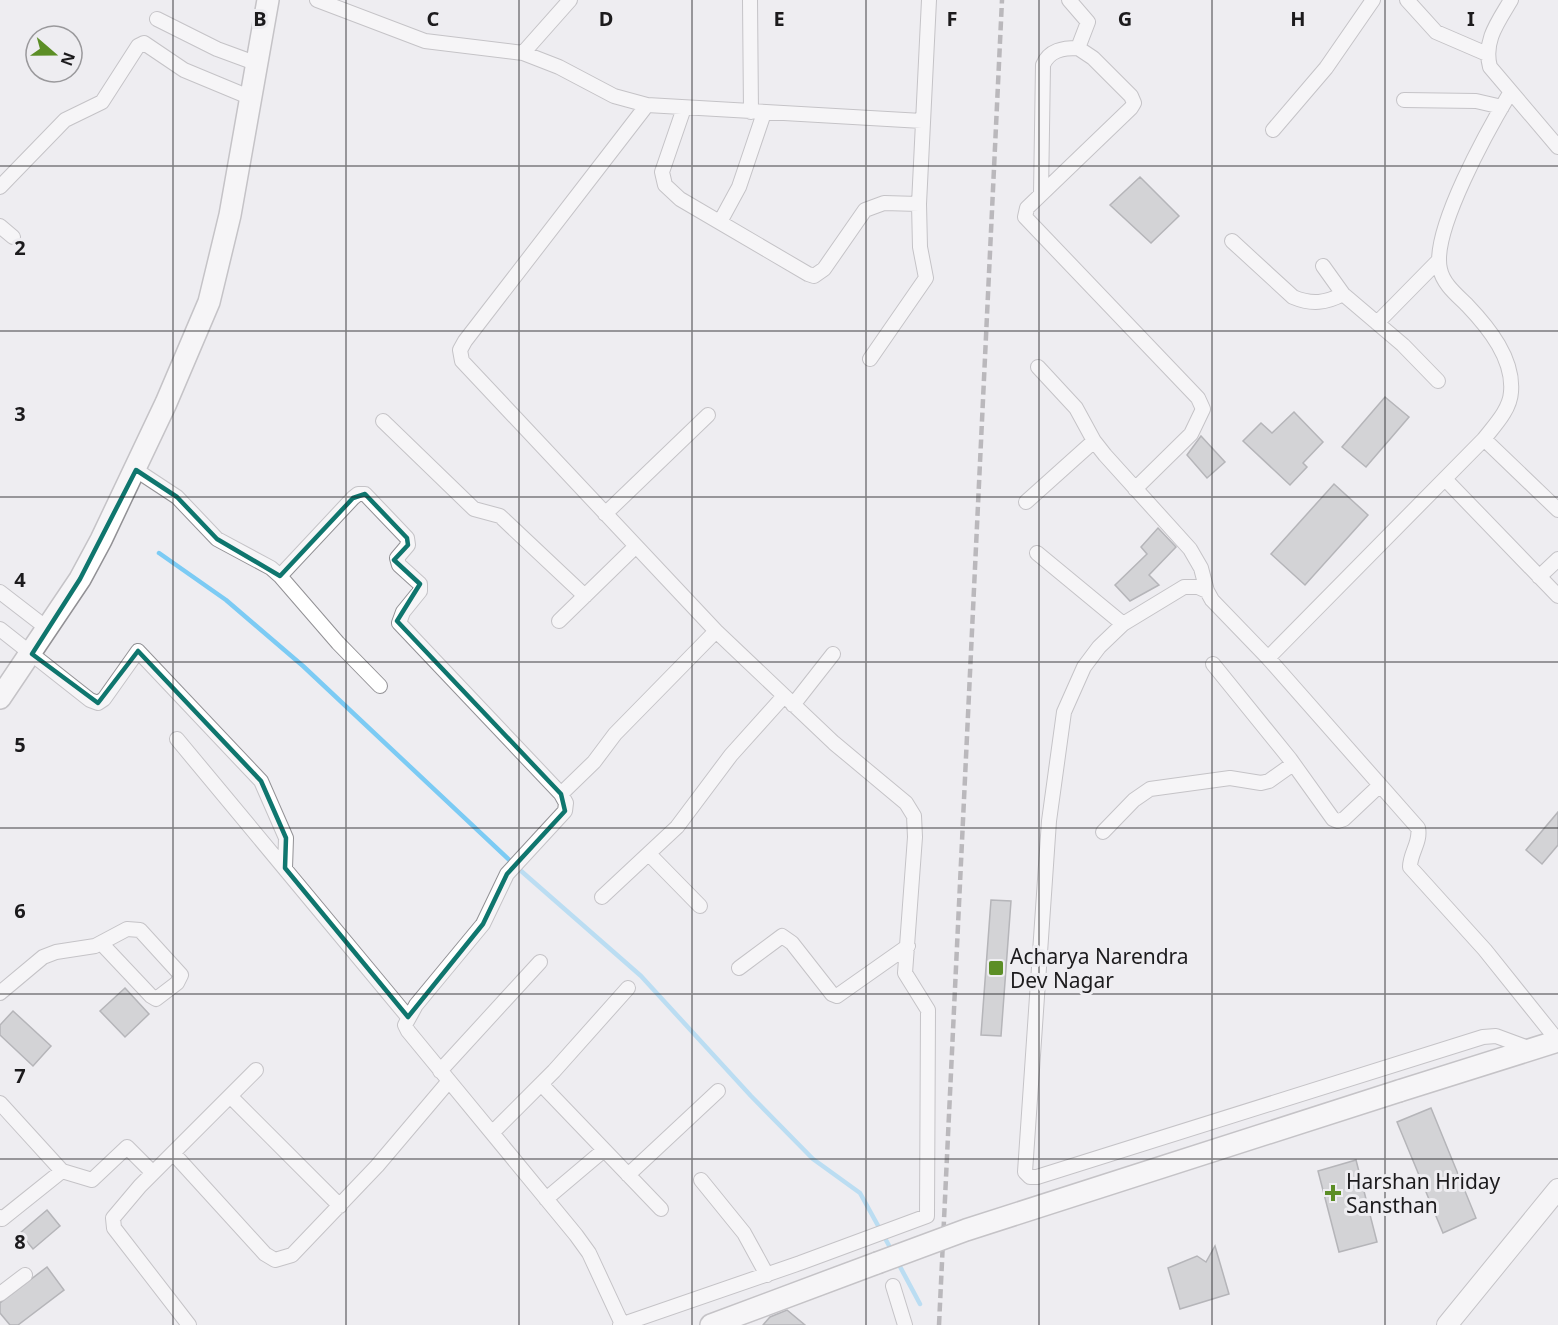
<svg xmlns="http://www.w3.org/2000/svg" width="1558" height="1325" font-family="'Noto Sans',sans-serif">
<style>
.lines{fill:none;stroke-linecap:round;stroke-linejoin:round}
.stream{stroke:#7ccbf4;stroke-width:4.5}
.building{fill:#b1b3b7;stroke:#6f7175;stroke-width:1.5}
.street-casing{stroke:#929195;stroke-width:16}
.secondary-casing{stroke:#929195;stroke-width:22}
.primary-casing{stroke:#929195;stroke-width:24}
.street{stroke:#fff;stroke-width:14}
.secondary{stroke:#fff;stroke-width:20}
.primary{stroke:#fff;stroke-width:21}
.rail{stroke:#7a797c;stroke-width:4.5;stroke-dasharray:9 4.5;stroke-linecap:butt}
.primary-bridge-casing{stroke:#929195;stroke-width:24;stroke-linecap:butt}
.primary-bridge{stroke:#fff;stroke-width:21}
.marked{fill:none;stroke:#0f766e;stroke-width:4.5;stroke-linejoin:round}
.grid{fill:none;stroke:#1c1b1d;stroke-width:1.5;stroke-opacity:0.55}
.poi-dot{fill:#5c8e26;stroke:#eeedf1;stroke-width:2}
.labels{text-anchor:middle;dominant-baseline:central;stroke-width:6;stroke-linejoin:round;paint-order:stroke}
.poi-label{font-size:21px;fill:#1c1b1d;stroke:#eeedf1;text-anchor:start}
.grid-label{font-size:20px;text-anchor:middle;font-weight:bold;fill:#1c1b1d;stroke:#eeedf1;stroke-width:6;stroke-linejoin:round;paint-order:stroke}
</style>
<rect width="100%" height="100%" fill="#eeedf1"/>
<g class="lines">
<path class="stream" d="M159,553l67,47 77,66 217,204 121,106 110,120 62,63 47,34 32,58
M897,1261l23,43"/>
</g>
<path class="building" d="M1140,177l39,39 -28,27 -41,-38z
M1385,397l24,20 -43,50 -24,-20z
M1294,412l29,30 -20,21 4,4 -17,18 -47,-44 18,-18 11,10z
M1201,436l24,26 -18,16 -20,-23z
M1334,484l34,31 -63,70 -34,-31z
M1158,528l18,19 -27,28 10,10 -29,16 -15,-16 32,-31 -6,-7z
M1558,812v33l-16,19 -16,-14z
M991,900l20,1 -10,135 -20,-1z
M125,988l24,26 -24,23 -25,-26z
M13,1011l38,35 -18,20 -33,-31v-10z
M1431,1108l45,110 -33,15 -46,-111z
M1356,1160l21,82 -38,10 -21,-81z
M47,1210l13,16 -27,23 -13,-16z
M1215,1246l14,48 -49,15 -12,-41 29,-12 9,6z
M47,1267l17,23 -46,35h-8l-10,-12v-10z
M787,1310l18,15h-42l7,-8z"/>
<g class="lines">
<g class="street-casing">
<path id="street" d="M317,0l108,41 98,12 36,14 55,29 33,9 275,16
M750,0l1,112
M1069,0l19,22 -10,26
M1407,0l29,32 51,22
M1511,0c-13,22 -28,41 -21,67l68,80
M157,19l60,30 38,14
M523,53l47,-53
M1510,93c-21,35 -79,138 -70,176 3,15 17,26 27,36 22,23 47,54 44,87 -1,18 -17,34 -27,47l74,71
M1404,100l72,1 26,6
M684,108l-22,64 3,13 15,14 128,75 6,2 10,-7 41,-59 19,-7 35,1
M1273,130l53,-62 47,-68
M0,187l65,-67 37,-18 36,-56 6,-3 40,27 65,27
M1041,194l2,-129c6,-15 20,-17 35,-17l15,10 38,38 3,7 -3,5 -104,100 -2,9 173,181 5,11 -12,25 -56,55
M720,222l19,-35 25,-74
M0,226l13,11
M1232,241l61,56c19,8 33,6 50,-3
M1323,266l20,28 60,51 35,36
M1377,323l62,-63
M870,359l56,-81 -6,-31 -1,-43 10,-204
M1038,367l38,41 18,33 11,14 85,94 11,19 6,23 5,9 56,58 150,170c3,14 -8,25 -8,39l75,83 73,91
M383,421l91,88 26,7 85,80
M136,470l41,27 40,42 54,29 9,8 58,67 42,43
M1445,479l113,117
M1026,502l68,-61
M605,514l103,-99
M1037,553l86,71
M280,576l73,-78 5,-4h7l42,44 1,7 -11,13 2,7 21,19v7l-17,21 -4,11 162,171 5,9 -1,8 -58,63 -24,50 -67,81 -11,20 3,6 168,204 13,18 33,71
M1539,577l19,-18
M1207,591l-9,-4h-14l-61,37 -24,23 -15,20 -20,45 -15,109 -24,351 5,5h7l446,-140 13,-1 35,13
M0,592l48,37
M559,621l77,-75
M0,629l90,71 8,3 6,-4 34,-48 123,130 25,57 -1,30
M1268,658l216,-219
M1213,664l77,95 43,60 5,2 6,-2 35,-33
M793,705l40,-51
M177,739l231,278
M561,794l33,-32 21,-28 101,-103
M1103,832l31,-32 16,-11 80,-11 31,5 8,-2 24,-17
M649,854l51,52
M602,897l75,-70 54,-72 53,-59
M739,968l43,-32 10,7 40,51 5,2 71,-50
M0,993l43,-36 13,-5 39,-6 32,-17 13,1 41,45 -4,8 -21,16 -5,-3 -50,-53
M440,1071l100,-109
M541,1084l120,125
M230,1096l110,110
M0,1103l62,68 -60,48 -2,-2
M492,1133l62,-62 74,-83
M173,1153l92,101 10,6 17,-5 85,-89 72,-85
M62,1171l30,9 35,-33 26,26
M628,1175l90,-84
M701,1180l43,53 23,42
M546,1199l58,-49
M893,1286l12,39
M0,1294l25,-19
M189,1325l-75,-97 -1,-10 27,-32 116,-116
M620,1325l180,-62 127,-47 1,-206 -23,-37 10,-136 -1,-21 -8,-13 -72,-60 -118,-112 -254,-270 -2,-11 5,-9 182,-236"/>
</g>
<g class="secondary-casing">
<path id="secondary" d="M1447,1325l111,-136"/>
</g>
<g class="primary-casing">
<path id="primary" d="M0,698l80,-119 21,-39 65,-137 43,-101 21,-87 38,-215
M1399,1091l159,-50
M711,1325l166,-62"/>
</g>
<use href="#street" class="street"/>
<use href="#secondary" class="secondary"/>
<use href="#primary" class="primary"/>
<path class="rail" d="M939,1325l63,-1325"/>
<g class="primary-bridge-casing">
<path id="primary-bridge" d="M877,1263l89,-33 433,-139"/>
</g>
<use href="#primary-bridge" class="primary-bridge"/>
</g>
<path d="M0 0H1558V1325H0ZM136,470l41,27 40,42 63,37 73,-78 12,-4 42,44 1,7 -14,15 26,24 -23,37 164,173 4,17 -58,63 -24,50 -75,93 -123,-149 1,-30 -25,-57 -123,-130 -40,52 -66,-49 48,-75z" fill="#eeedf1" fill-opacity=".55" fill-rule="evenodd"/>
<path class="marked" d="M136,470l41,27 40,42 63,37 73,-78 12,-4 42,44 1,7 -14,15 26,24 -23,37 164,173 4,17 -58,63 -24,50 -75,93 -123,-149 1,-30 -25,-57 -123,-130 -40,52 -66,-49 48,-75z"/>
<path class="grid" d="M173,0v1325M346,0v1325M519,0v1325M692,0v1325M866,0v1325M1039,0v1325M1212,0v1325M1385,0v1325M0,166h1558M0,331h1558M0,497h1558M0,662h1558M0,828h1558M0,994h1558M0,1159h1558"/>
<g class="poi-dot">
<rect x="988" y="960" width="16" height="16" rx="3"/>
<path d="M1330 1184h6v6h6v6h-6v6h-6v-6h-6v-6h6z"/>
</g>
<g class="labels">
<g class="poi-label">
<text x="1010" y="956">Acharya Narendra<tspan x="1010" dy="24">Dev Nagar</tspan></text>
<text x="1346" y="1181">Harshan Hriday<tspan x="1346" dy="24">Sansthan</tspan></text>
</g>
</g>
<g class="grid-label">
<text x="260" y="26">B</text>
<text x="433" y="26">C</text>
<text x="606" y="26">D</text>
<text x="779" y="26">E</text>
<text x="952" y="26">F</text>
<text x="1125" y="26">G</text>
<text x="1298" y="26">H</text>
<text x="1471" y="26">I</text>
<text x="20" y="255">2</text>
<text x="20" y="421">3</text>
<text x="20" y="587">4</text>
<text x="20" y="752">5</text>
<text x="20" y="918">6</text>
<text x="20" y="1083">7</text>
<text x="20" y="1249">8</text>
</g>
<g transform="translate(54 54) rotate(110)"><circle r="28" fill="#eeedf1" stroke="#9a999c" stroke-width="1.5"/>
<path d="M0-4.5L10 22L0 15L-10 22Z" fill="#5c8e26"/>
<text y="-9" font-size="16" font-weight="bold" text-anchor="middle" fill="#1c1b1d">N</text>
</g>
</svg>
